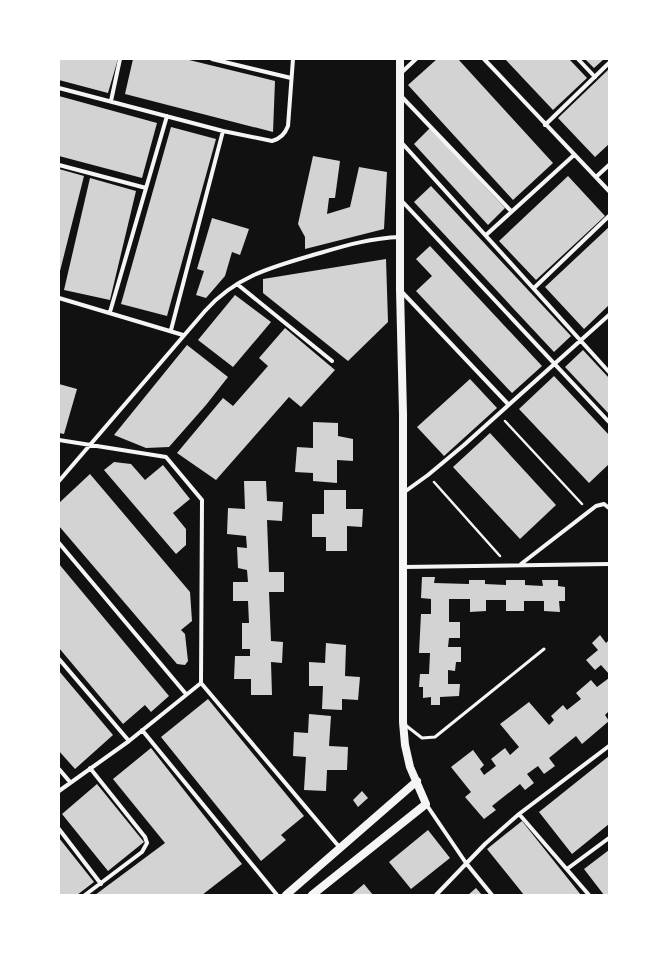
<svg xmlns="http://www.w3.org/2000/svg" width="668" height="954" font-family="Mulish,sans-serif">
<style>
.building{fill:#d3d3d3}
.lines{fill:none;stroke-linecap:round;stroke-linejoin:round}
.path{stroke:#f5f5f5;stroke-width:2.5}
.service{stroke:#f5f5f5;stroke-width:3}
.minor{stroke:#f5f5f5;stroke-width:4}
.secondary{stroke:#f5f5f5;stroke-width:8}
</style>
<rect width="100%" height="100%" fill="#111"/>
<path class="building" d="M59,59h59l-10,34 -49,-13z
M133,59h52l90,22 -2,51 -148,-38z
M437,59h21l95,104 -40,37 -105,-115z
M505,59h64l18,19 -34,32z
M585,59h19l-10,9z
M609,69v75l-14,13 -37,-39z
M59,96l98,27 -15,55 -83,-22z
M171,127l45,12 -49,177 -46,-12z
M430,128l75,80 -17,17 -74,-81z
M313,156l27,5 -5,37h-6l-2,16 23,-7 9,-40 28,5 -3,57 -79,20v-12l-7,-13z
M59,169l25,7 -24,95h-1z
M568,176l37,40 -69,64 -37,-39z
M90,178l46,13 -26,109 -46,-10z
M431,186l140,150 -17,16 -140,-150z
M212,218l37,11 -9,26 -8,-3 -7,24 -19,22 -10,-3 8,-24 -7,-2z
M609,227v78l-25,24 -39,-42z
M430,246l112,120 -30,27 -96,-102 16,-15 -16,-17z
M386,259l2,63 -40,39 -85,-68v-14z
M235,295l36,27 -38,45 -35,-27z
M285,328l50,42 -34,37 -12,-10 -73,83 -39,-27 46,-55 10,8 35,-40 -9,-8z
M187,345l41,32 -22,28 -37,42 -23,1 -32,-13z
M583,350l26,28v36l-44,-47z
M554,376l55,59v29l-20,19 -70,-74z
M470,379l27,29 -53,48 -27,-29z
M59,384l18,5 -13,45 -5,-1z
M313,422l25,1v13l15,3v22l-16,-1v23l-24,-2v-8l-18,-1 2,-25 16,1z
M490,433l66,72 -36,34 -67,-72z
M114,462l17,2 14,16 18,-15 27,34 -17,14 13,16v16l-10,9 -72,-84z
M90,474l100,118 2,29 -11,9 4,4 3,27 -3,4 -8,-1 -118,-138v-23z
M244,481h22l1,20 16,1 -1,19 -15,-1 2,52h15v20h-15l2,49 12,1 -1,21 -11,-1 1,33h-21v-16h-17l1,-23h15v-7h-8v-26h7l-1,-22h-15v-19h15l-1,-12 -9,-2 -1,-21 10,1 -1,-12 -19,-2 1,-26 17,1z
M324,490h22v19h17l-1,18 -15,-1v25h-21v-14h-14v-23h12z
M59,564l110,132 -18,16 -6,-7 -22,19 -64,-76z
M422,577h13l-1,6 35,1v-4h16v4l21,1v-5h19v5l18,1 -1,-6h16v6l7,1v14h-6l1,11 -16,-1v-10h-20v10h-18v-11h-20v11l-16,1v-13h-21v23h11v16h-11l-1,9h13v15h-5l-1,9 -7,-1v14h12l-1,12 -19,1v8h-9v-8l-8,1v-11h-4l1,-13h9l1,-21h-11l2,-39h10v-15l-10,-1z
M600,635l6,8 3,-3v34l-8,-9 -6,5 -9,-10 12,-10 -6,-7z
M326,643l20,2 -1,31 15,1 -2,23 -16,-1v11l-20,-1 1,-23h-14v-24l16,1z
M59,671l54,64 -38,34 -16,-18z
M609,678v33l-4,4 4,6 -27,23 -6,-8 -27,22 6,8 -11,8 -6,-8 -11,8 7,9 -9,7 -5,-6 -28,22 4,4 -12,9 -19,-22 6,-5 -20,-25 22,-17 11,15 -4,4 4,6 12,-9 -5,-7 14,-11 5,7 9,-8 -19,-23 29,-22 20,23 5,-5 -3,-4 12,-11 4,5 14,-11 -5,-6 15,-13 6,7z
M208,699l96,117 -23,19 5,5 -25,21 -100,-124z
M309,714l22,2 -2,30 19,1 -1,23h-20l-1,21 -22,-1 2,-33 -13,-1 1,-24 14,1z
M151,748l91,116 -40,31h-107l70,-52 -52,-64z
M609,756v68l-37,30 -33,-42z
M97,784l47,58 -36,29 -46,-57z
M362,791l6,7 -10,9 -5,-7z
M522,821l59,74h-57l-37,-46z
M428,830l22,28 -39,31 -22,-27z
M59,838l35,44 -17,13h-18z
M609,850v45h-5l-20,-26z
M364,884l9,11h-22z
M476,888l6,7h-14z"/>
<g class="lines">
<path class="path" d="M505,421l77,83
M434,482l66,74"/>
<path class="service" d="M404,724l18,14 13,-1 109,-88"/>
<path class="minor" d="M212,59l79,19
M484,59l125,132
M578,59l17,18
M400,74l16,-15
M59,88l164,43 49,10c8,-2 13,-7 16,-15l5,-67
M401,96l110,115
M111,101l9,-42
M545,125l64,-62
M401,142l208,230
M59,165l87,23
M596,177l13,-12
M400,199l209,223
M486,235l88,-80
M237,284l95,77
M534,288l75,-72
M401,291l107,113
M59,298l124,37
M110,312l57,-196
M171,330l52,-199
M59,440l107,17 36,43 -1,183
M59,481l146,-170c32,-36 70,-45 115,-58 27,-8 52,-15 80,-16
M403,493l25,-18 36,-30 145,-130
M59,543l127,151
M521,564l75,-58 8,-2 5,4
M403,567l206,-3
M59,659l70,82
M201,683l140,166
M142,730l135,165
M59,769l11,13
M59,791l70,-50 72,-58
M426,804l40,59 26,32
M519,814l70,81
M59,829l42,55
M567,869l42,-31
M85,895l57,-43 5,-9 -2,-6 -55,-69
M436,895l49,-51 34,-30 90,-68"/>
<path class="secondary" d="M286,895l131,-114
M312,895l114,-91 -16,-37 -5,-22 -2,-23v-308l-3,-124v-231"/>
</g>
<rect width="668" height="954" fill="none" stroke="#ffffff" stroke-width="120"/>
</svg>
